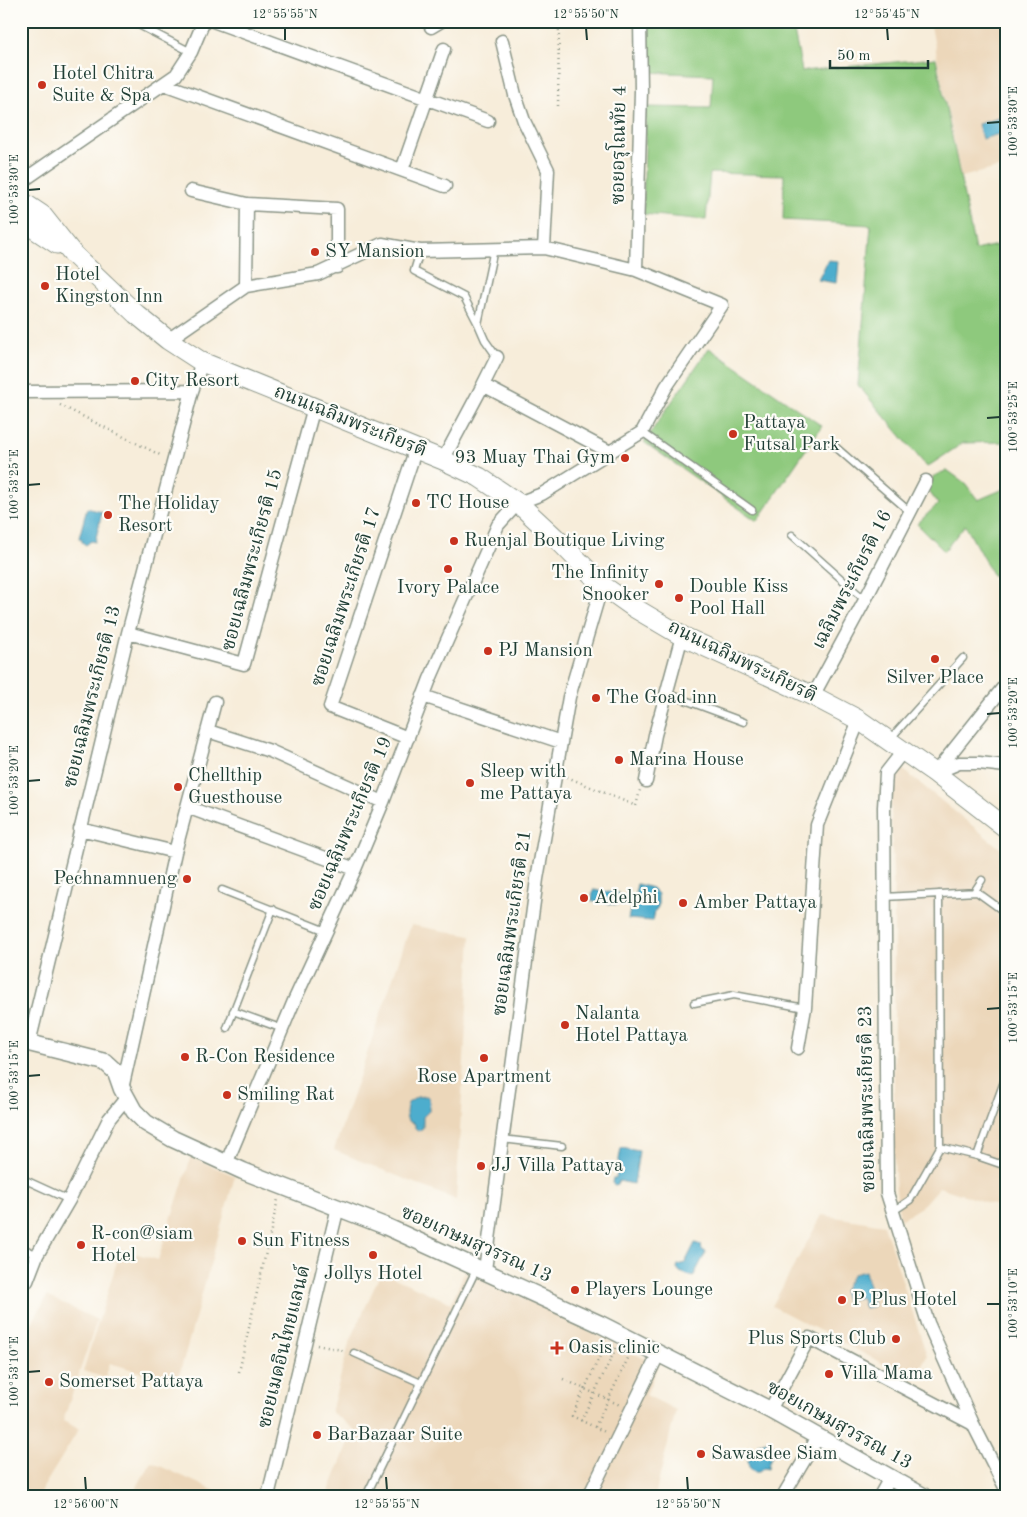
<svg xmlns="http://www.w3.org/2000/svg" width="1027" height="1517" font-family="'Old Standard TT','Noto Serif Thai',serif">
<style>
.built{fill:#ecd7ba}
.green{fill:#8ec97d;stroke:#568358}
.water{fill:#4eadcd;stroke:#367580}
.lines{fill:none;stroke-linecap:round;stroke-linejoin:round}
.service-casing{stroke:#8b9587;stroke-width:9}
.minor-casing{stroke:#8b9587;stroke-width:15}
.tertiary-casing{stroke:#8b9587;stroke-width:19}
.secondary-casing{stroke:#8b9587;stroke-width:21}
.path{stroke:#8b9587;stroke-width:2.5;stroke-dasharray:1 4;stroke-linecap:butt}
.service{stroke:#fff;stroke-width:6}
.minor{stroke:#fff;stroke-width:12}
.tertiary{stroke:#fff;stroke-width:16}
.secondary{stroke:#fff;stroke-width:19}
.ticks{fill:none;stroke:#1f3d34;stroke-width:2}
.poi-dot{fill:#c8321e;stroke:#fdfcf7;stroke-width:2}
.labels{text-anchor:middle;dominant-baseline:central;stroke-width:4.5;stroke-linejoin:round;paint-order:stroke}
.poi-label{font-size:19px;fill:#1f3d34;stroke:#fdfcf7;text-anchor:start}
.street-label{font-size:19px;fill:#1f3d34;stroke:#fdfcf7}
.neatline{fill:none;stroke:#1f3d34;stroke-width:2}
.ticks-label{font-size:12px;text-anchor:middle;fill:#1f3d34}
</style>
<rect width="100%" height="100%" fill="#fdfcf7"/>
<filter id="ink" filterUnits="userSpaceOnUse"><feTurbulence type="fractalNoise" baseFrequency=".02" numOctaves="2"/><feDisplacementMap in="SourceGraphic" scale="10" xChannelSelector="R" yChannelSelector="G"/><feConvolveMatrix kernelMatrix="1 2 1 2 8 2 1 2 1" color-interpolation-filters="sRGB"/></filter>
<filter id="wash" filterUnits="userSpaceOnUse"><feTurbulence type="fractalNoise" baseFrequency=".0096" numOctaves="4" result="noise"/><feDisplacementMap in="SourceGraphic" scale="20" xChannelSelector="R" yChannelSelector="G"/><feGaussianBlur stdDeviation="1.12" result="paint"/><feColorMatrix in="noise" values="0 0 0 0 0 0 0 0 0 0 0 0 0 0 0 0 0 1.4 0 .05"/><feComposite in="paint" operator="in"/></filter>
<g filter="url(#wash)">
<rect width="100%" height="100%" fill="#f7edda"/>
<path class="built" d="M930,21h76v145l-45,11z
M901,768l105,85v356l-67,-22 -18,20 -21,13 -4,-30 -2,-31v-253l-4,-124z
M411,925l60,11 -15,264 -122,-50z
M191,1157l44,19 -58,207 -67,-20 -5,15 -22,-7 38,-122 37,11z
M822,1215l62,10 43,131 -12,24 -143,-74z
M465,1271l21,8 161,81 12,4 -13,31 30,15 -21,86h-328l27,-67 -23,-17 18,-68 32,-72 70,31z
M47,1296l50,24 -34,101 16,8 -41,67h-17v-153z
M151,1462l75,34h-94z"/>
<path class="green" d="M645,21h147l10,50 134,-13 39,192 31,-7v199l-43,1 -36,24 -69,-82 13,-160 -88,-5 1,-45 -74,-2 -4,47 -63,-6 3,-107 65,1 2,-33 -66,-3z
M709,348l113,78 -65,95 -113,-79z
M947,470l18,13 13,17 28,-12v72l-13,16 -28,-51 -21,26 -27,-27 21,-20 -10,-14 5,-13z"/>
<path class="water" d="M1006,116v16l-24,7 -4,-15z
M828,260l10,1 -2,22 -18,-3z
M87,508l15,4 -7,30 -4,-1 -5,4 -4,-3v-3l-3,-1z
M637,884l15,4 6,6v13l-3,4 -2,10 -25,-2 3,-14h2z
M593,890l26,3 -2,12 -25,-4z
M426,1096l3,1 1,13 -7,7v11l-5,3 -3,-2v-5l-7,-3c-3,-6 -2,-11 0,-18l9,-6z
M621,1148l18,3 -5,33 -15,-3 -1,3 -3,1 -3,-2 1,-5h3z
M695,1243l6,2 1,5 4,2 -13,25 -13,-5 -3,-4 1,-3 7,-2z
M865,1271l9,35 -9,3 -4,-12 -15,4 -3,-10 10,-17z
M766,1441l7,4c3,8 -5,13 -5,24l-4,-1 -5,4h-5l-5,-5 -1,-8 8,-4 2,-11z"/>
</g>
<g filter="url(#ink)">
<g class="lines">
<g class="service-casing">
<path id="service" d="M131,21l60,31
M494,249l-16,75 7,16 12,17
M420,251l-6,20 50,26 14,27
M642,432l110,78
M831,443l78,68
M792,535l73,65
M666,693l78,29
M890,739l73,-81
M222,890l104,41
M974,892l8,-12
M884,897l93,-5 29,21
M694,1003l40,-8 71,13
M233,1011l50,18
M227,1028l46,-119
M502,1139l60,7
M940,1147l37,9 29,-80
M977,1156l29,10
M21,1178l48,22
M892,1212l18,-12 30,-53 -1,-253
M21,1247l16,8
M354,1353l67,30
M366,1496l111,-228"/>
</g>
<g class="minor-casing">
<path id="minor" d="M213,21l275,100
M431,27l10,-6
M502,41l13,54 9,26 24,49 -4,78
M164,84l281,102
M402,170l42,-121
M21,182l155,-107 15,-23 13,-31
M191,191l56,13 90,5v58
M636,270l5,-179 -1,-70
M246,286l1,-82
M168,340l78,-54 72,-12 64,-30 38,7 124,-3 92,22 86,35 -56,82 -24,45 -100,62 -24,9 -20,22 -68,154 -47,123 -28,67 -61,132 -68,163
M483,385l14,-28
M21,392l171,-1
M443,460l40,-75 127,67
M128,633l116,31 70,-257
M423,696l138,46
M813,696l52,-96 61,-119
M208,731l62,20 113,51
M408,738l-78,-31 86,-259
M904,750l-18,23 -2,34 3,386 41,130 45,101 33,65
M935,773l71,-89
M935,773l24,-10h20l27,3
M646,781l9,-46 27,-99
M187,807l168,62
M80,829l95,23
M29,1043l99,-410 64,-242 10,-29
M798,1048l7,-40 12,-183 42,-105
M122,1089l53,-237 40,-150
M485,1270l52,-391 32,-182 33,-112
M27,1281l10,-26 32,-55 40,-81 18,-22
M770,1410l39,-72 164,86
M268,1496l70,-289
M589,1496l69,-141
M783,1496l35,-59
M880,1496l10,-18"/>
</g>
<g class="tertiary-casing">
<path id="tertiary" d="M21,1041l84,21 11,10 6,17 12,22 12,12 27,16 70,32 142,55 215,98 170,86 153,86"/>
</g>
<g class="secondary-casing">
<path id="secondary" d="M21,201l21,14 31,39 63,60 32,26 34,22 241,98 36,17 39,26 43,40 41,42 31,22 49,29 131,60 46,24 76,53 71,55
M21,220l36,24"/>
</g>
<path class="path" d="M558,106l1,-85
M60,405l102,51
M567,777l69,29 4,-16
M606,1343l-34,73 35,17
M317,1345l29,6
M239,1372l39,-173
M563,1379l57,26
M581,1421l35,-73
M595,1427l35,-73"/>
<use href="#service" class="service"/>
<use href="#minor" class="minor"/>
<use href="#tertiary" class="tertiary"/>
<use href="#secondary" class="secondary"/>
</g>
</g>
<path class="ticks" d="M285,28v12M586,28l1,12M887,28l1,12M987,123l13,-1M28,190l12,-1M987,418l13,-1M28,485l12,-1M987,714l13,-1M28,781l12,-1M987,1009l13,-1M28,1076l12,-1M987,1304h13M28,1372l12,-1M85,1477l1,13M386,1477l1,13M687,1477l1,13"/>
<g class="poi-dot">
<circle cx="42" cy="85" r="5"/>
<circle cx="315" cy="252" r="5"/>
<circle cx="45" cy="286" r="5"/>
<circle cx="135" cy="381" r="5"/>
<circle cx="733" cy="434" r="5"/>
<circle cx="625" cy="458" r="5"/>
<circle cx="416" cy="503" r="5"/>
<circle cx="108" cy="515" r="5"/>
<circle cx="454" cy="541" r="5"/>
<circle cx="448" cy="569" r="5"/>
<circle cx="659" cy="584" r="5"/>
<circle cx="679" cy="598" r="5"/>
<circle cx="488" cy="651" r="5"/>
<circle cx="935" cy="659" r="5"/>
<circle cx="596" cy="698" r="5"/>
<circle cx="619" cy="760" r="5"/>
<circle cx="470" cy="783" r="5"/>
<circle cx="178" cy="787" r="5"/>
<circle cx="187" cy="879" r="5"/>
<circle cx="584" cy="898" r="5"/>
<circle cx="683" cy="903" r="5"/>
<circle cx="565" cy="1025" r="5"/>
<circle cx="185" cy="1057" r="5"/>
<circle cx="484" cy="1058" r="5"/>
<circle cx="227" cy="1095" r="5"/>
<circle cx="481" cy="1166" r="5"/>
<circle cx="242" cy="1241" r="5"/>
<circle cx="81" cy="1245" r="5"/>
<circle cx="373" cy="1255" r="5"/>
<circle cx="575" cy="1290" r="5"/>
<circle cx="842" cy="1300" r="5"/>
<circle cx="896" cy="1339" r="5"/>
<path d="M554.5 1340.5h5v5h5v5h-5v5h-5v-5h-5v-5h5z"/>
<circle cx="829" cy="1374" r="5"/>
<circle cx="49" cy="1382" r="5"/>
<circle cx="317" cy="1435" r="5"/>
<circle cx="701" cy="1454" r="5"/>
</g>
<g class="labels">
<g class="poi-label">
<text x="52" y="74">Hotel Chitra<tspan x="52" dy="22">Suite &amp; Spa</tspan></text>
<text x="325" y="252">SY Mansion</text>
<text x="55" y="275">Hotel<tspan x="55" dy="22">Kingston Inn</tspan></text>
<text x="145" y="381">City Resort</text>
<text x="743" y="423">Pattaya<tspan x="743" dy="22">Futsal Park</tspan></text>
<text x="615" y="458" text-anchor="end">93 Muay Thai Gym</text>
<text x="426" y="503">TC House</text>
<text x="118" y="504">The Holiday<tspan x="118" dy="22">Resort</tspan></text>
<text x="464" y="541">Ruenjal Boutique Living</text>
<text x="649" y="573" text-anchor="end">The Infinity<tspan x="649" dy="22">Snooker</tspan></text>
<text x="689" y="587">Double Kiss<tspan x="689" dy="22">Pool Hall</tspan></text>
<text x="448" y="588" text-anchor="middle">Ivory Palace</text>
<text x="498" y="651">PJ Mansion</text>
<text x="935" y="678" text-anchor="middle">Silver Place</text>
<text x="606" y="698">The Goad inn</text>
<text x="629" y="760">Marina House</text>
<text x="480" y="772">Sleep with<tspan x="480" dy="22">me Pattaya</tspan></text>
<text x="188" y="776">Chellthip<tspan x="188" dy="22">Guesthouse</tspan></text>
<text x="177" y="879" text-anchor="end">Pechnamnueng</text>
<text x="594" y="898">Adelphi</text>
<text x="693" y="903">Amber Pattaya</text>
<text x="575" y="1014">Nalanta<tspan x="575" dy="22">Hotel Pattaya</tspan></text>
<text x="195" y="1057">R-Con Residence</text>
<text x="484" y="1077" text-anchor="middle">Rose Apartment</text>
<text x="237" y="1095">Smiling Rat</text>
<text x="491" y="1166">JJ Villa Pattaya</text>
<text x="91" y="1234">R-con@siam<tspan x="91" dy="22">Hotel</tspan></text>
<text x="252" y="1241">Sun Fitness</text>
<text x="373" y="1274" text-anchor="middle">Jollys Hotel</text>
<text x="585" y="1290">Players Lounge</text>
<text x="852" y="1300">P Plus Hotel</text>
<text x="886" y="1339" text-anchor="end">Plus Sports Club</text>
<text x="568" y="1348">Oasis clinic</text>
<text x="839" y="1374">Villa Mama</text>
<text x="59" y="1382">Somerset Pattaya</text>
<text x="327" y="1435">BarBazaar Suite</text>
<text x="711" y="1454">Sawasdee Siam</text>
</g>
<g class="street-label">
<text transform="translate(620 145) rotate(-89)">ซอยอรุโณทัย 4</text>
<text transform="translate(350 422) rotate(22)">ถนนเฉลิมพระเกียรติ</text>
<text transform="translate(253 560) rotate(-75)">ซอยเฉลิมพระเกียรติ 15</text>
<text transform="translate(853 580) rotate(-63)">เฉลิมพระเกียรติ 16</text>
<text transform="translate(347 597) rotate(-72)">ซอยเฉลิมพระเกียรติ 17</text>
<text transform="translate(742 662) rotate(26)">ถนนเฉลิมพระเกียรติ</text>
<text transform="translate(93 697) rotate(-76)">ซอยเฉลิมพระเกียรติ 13</text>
<text transform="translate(351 824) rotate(-67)">ซอยเฉลิมพระเกียรติ 19</text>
<text transform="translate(513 923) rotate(-82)">ซอยเฉลิมพระเกียรติ 21</text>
<text transform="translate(868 1099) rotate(-91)">ซอยเฉลิมพระเกียรติ 23</text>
<text transform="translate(476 1245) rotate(24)">ซอยเกษมสุวรรณ 13</text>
<text transform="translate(285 1347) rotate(-76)">ซอยเมดอินไทยแลนด์</text>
<text transform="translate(839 1426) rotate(29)">ซอยเกษมสุวรรณ 13</text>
</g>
</g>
<rect width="1027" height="1517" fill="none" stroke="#fdfcf7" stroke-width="55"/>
<path d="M830 60v8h98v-8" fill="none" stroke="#1f3d34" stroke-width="2.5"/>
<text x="837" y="60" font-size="15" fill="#1f3d34" stroke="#fdfcf7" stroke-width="4" paint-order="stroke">50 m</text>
<rect x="28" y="28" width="972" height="1462" class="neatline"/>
<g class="ticks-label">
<text x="285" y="18">12°55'55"N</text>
<text x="586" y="18">12°55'50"N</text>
<text x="887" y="18">12°55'45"N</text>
<text transform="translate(1013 122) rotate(-90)" y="4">100°53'30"E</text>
<text transform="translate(14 190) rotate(-90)" y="4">100°53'30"E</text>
<text transform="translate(1013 417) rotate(-90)" y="4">100°53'25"E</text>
<text transform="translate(14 485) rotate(-90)" y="4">100°53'25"E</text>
<text transform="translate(1013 713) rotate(-90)" y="4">100°53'20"E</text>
<text transform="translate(14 781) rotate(-90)" y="4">100°53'20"E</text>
<text transform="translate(1013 1008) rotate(-90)" y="4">100°53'15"E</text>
<text transform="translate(14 1076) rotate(-90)" y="4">100°53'15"E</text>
<text transform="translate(1013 1304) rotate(-90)" y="4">100°53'10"E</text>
<text transform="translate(14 1372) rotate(-90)" y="4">100°53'10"E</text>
<text x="86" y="1508">12°56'00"N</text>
<text x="387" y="1508">12°55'55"N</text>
<text x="688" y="1508">12°55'50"N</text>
</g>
</svg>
